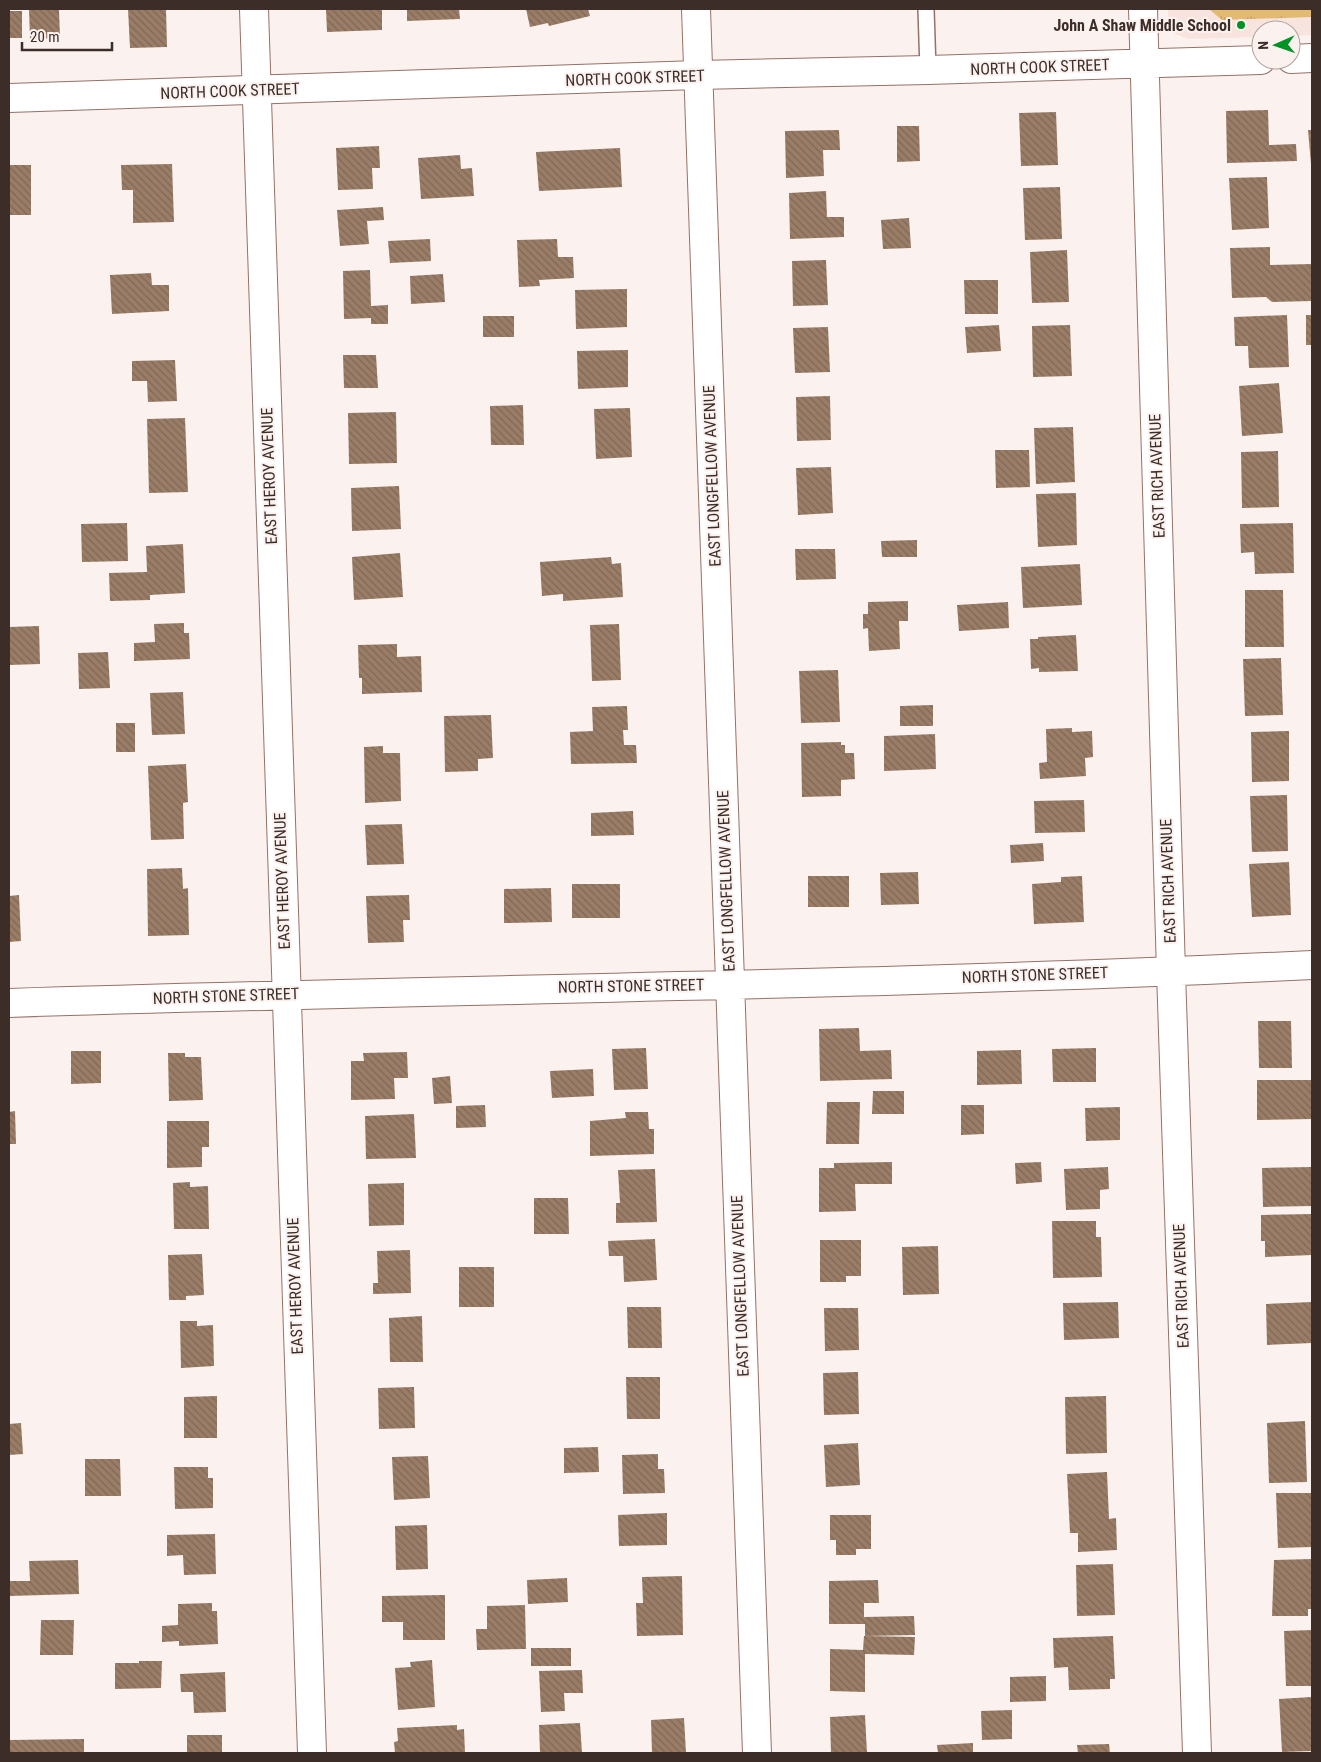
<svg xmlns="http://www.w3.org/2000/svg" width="1321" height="1762" font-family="'Roboto Condensed',sans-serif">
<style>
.built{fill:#f8e4de}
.grass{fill:url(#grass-tufts)}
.building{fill:url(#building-back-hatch)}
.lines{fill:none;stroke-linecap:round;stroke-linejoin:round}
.service-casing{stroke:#967167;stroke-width:18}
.minor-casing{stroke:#967167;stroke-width:30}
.service{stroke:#fff;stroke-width:15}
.minor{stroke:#fff;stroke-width:28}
.poi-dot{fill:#039225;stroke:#fbf2f0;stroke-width:2}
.labels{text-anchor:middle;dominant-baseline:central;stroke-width:4;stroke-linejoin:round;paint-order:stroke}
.poi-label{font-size:16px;font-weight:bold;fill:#3d2d28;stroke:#fbf2f0;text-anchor:end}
.street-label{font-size:16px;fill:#3d2d28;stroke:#fbf2f0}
</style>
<defs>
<pattern id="grass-tufts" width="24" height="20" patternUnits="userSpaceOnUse" patternTransform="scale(1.25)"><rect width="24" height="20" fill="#e4b970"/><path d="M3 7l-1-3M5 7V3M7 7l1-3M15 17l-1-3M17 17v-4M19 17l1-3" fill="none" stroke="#c49f61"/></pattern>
<pattern id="building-back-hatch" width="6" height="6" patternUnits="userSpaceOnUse" patternTransform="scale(1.25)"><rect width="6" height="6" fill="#9a7d67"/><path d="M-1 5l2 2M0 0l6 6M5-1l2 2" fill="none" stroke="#7f6755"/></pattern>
</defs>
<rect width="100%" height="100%" fill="#fbf2f0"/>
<path class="built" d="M1168,9h144v26l-21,1v-6h-30v7l-73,2 -13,-5 -7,-14z"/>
<path class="grass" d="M1209,9h103v8l-90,3z"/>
<path class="building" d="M29,9h30l1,29 -30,1z
M128,9h38l1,38 -37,1z
M326,9h56v21l-55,2z
M407,9h52l1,10 -53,2z
M526,9h62l2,7 -41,10 -1,-3 -18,4z
M9,11h13v27h-13z
M1268,110l1,35 27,-1 1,17 -70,2 -1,-52z
M1056,112l2,53 -37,1 -2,-53z
M897,126h22l1,35 -23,1z
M839,130l1,20h-17l1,26 -38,2 -1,-47z
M1308,130h4v34h-1z
M379,146l1,22h-8l1,21 -35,1 -2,-42z
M620,148l2,39 -83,4 -3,-39z
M460,155l1,14 11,-1 2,28 -53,3 -3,-41z
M172,164l2,58 -41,1v-33h-11l-1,-25z
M9,165h22v50h-22z
M1267,177l2,51 -37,2 -3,-52z
M1060,187l2,52 -37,1 -2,-52z
M826,191l1,26h17v20l-54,2 -1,-46z
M383,207l1,13 -17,1 2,23 -29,2 -3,-36z
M909,218l2,30 -28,1 -2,-29z
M430,239l1,22 -41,2 -2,-22z
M557,239l1,18h15l1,21 -35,2 1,6 -21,1 -2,-47z
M1270,247v18l42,-1v37l-40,1 -6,-5 -34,1 -2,-50z
M1067,250l2,52 -37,1 -2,-51z
M826,260l2,45 -35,1 -1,-45z
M370,270l1,36 17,-1v19h-17v-6l-27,1 -1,-48z
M151,273l1,12h17v26l-57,3 -2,-39z
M443,274l2,28 -34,2 -1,-28z
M964,280h34v34h-33z
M627,289v38l-51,2 -1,-39z
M1287,315l2,52 -40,1 -1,-22h-13l-1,-29z
M1306,315h6v30h-6z
M483,316h31v21h-31z
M999,325l2,26 -34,2 -2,-26z
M1070,325l2,51 -39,1 -1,-51z
M828,327l2,45 -35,1 -2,-45z
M628,350v37l-50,2 -1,-38z
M343,355h33l2,33h-34z
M175,360l2,41 -29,1 -1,-21h-15v-20z
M1279,383l4,50 -41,3 -3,-50z
M830,396l1,44 -34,1 -1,-44z
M523,405l1,40h-33l-1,-39z
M630,408l2,49 -36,2 -2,-50z
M396,412l1,51 -48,1 -1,-51z
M185,418l3,74 -39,1 -2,-74z
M1073,427l2,55 -39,2 -2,-56z
M995,450h34l1,37 -34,1z
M1278,451l1,56 -37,1 -1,-56z
M831,467l2,46 -35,2 -2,-47z
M399,486l2,43 -49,2 -1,-43z
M1076,493l1,52 -39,2 -2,-53z
M127,523l1,38 -46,1 -1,-38z
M1293,523l1,50 -39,1 -1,-22 -13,1 -1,-29z
M917,540v17h-35l-1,-16z
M183,544l2,49 -35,2v5l-40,1 -1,-28 38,-1 -1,-26z
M795,549h40l1,30 -40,1z
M400,553l3,44 -49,3 -2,-43z
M611,557l1,7 9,-1 2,34 -60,4v-7l-21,2 -2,-34z
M1080,564l2,41 -59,3 -2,-41z
M1245,590h38l1,57h-39z
M908,601v20h-9l1,28 -31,2 -1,-23 -5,1v-15h5v-12z
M1008,602l1,26 -50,3 -2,-26z
M184,623v10h5l1,26 -56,2v-18l21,-1 -1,-18z
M619,624l2,56 -29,1 -2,-56z
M39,626l1,38 -31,1v-38z
M1076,635l2,36 -39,1v-4l-8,1 -1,-30h8v-2z
M397,644v13l24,-1 1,36 -60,2v-16h-3l-1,-33z
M108,652l2,36 -31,1 -1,-36z
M1281,658l2,57 -38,1 -2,-57z
M838,670l2,52 -39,1 -2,-52z
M183,692l2,42 -33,1 -2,-42z
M933,705v21h-33v-20z
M627,706l1,24h-5l1,15h12l1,18 -66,1 -1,-32 23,-1 -1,-24z
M491,715l2,43 -15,1v12l-33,1 -1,-56z
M116,723h19v29h-19z
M1072,728v4l20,-1 1,26 -8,1 1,18 -46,3 -1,-16 8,-1 -1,-33z
M1289,731v50l-37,1 -1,-50z
M935,734l1,35 -52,2v-35z
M841,742v3h4v8h9l1,26 -14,1v16l-39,1 -1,-54z
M383,746v7h17l1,48 -36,2 -1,-56z
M186,764l2,38 -5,1 1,36 -33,1 -3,-74z
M1287,795l1,56 -36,1 -2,-56z
M1084,800l1,32 -50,1 -1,-32z
M633,811l1,24 -43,1v-23z
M402,824l2,40 -37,1 -2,-40z
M1043,843l1,18 -33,2 -1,-18z
M1289,862l2,53 -39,2 -3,-53z
M182,868l1,21 5,-1 1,47 -41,1 -1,-67z
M918,872l1,32 -38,1 -1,-32z
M808,876h41v31h-41z
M1082,876l2,46 -50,2 -2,-40 29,-2v-5z
M572,884h48v34h-48z
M551,888l1,34 -48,1v-34z
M19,895l2,46 -12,1v-46z
M409,895l1,25h-7l1,22 -36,1 -2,-47z
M1258,1021h33l1,47h-33z
M859,1028l1,23 31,-1 1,29 -72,2 -1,-52z
M646,1048l2,41 -34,1 -2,-41z
M1096,1048v34h-43l-1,-33z
M1021,1050l1,34 -45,1v-34z
M71,1051h30v32l-30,1z
M407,1052l1,26h-14l1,21 -44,1v-39h13l-1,-8z
M168,1053h17v4h16l2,43 -34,1z
M593,1069l1,27 -42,2 -2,-27z
M450,1076l2,27 -18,1 -2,-26z
M1257,1080h55v39l-55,1z
M873,1091h31v23h-32z
M827,1102h33l-1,42h-33z
M485,1105l1,22 -30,1v-22z
M961,1105h23v29l-23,1z
M1120,1107v33l-34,1 -1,-33z
M15,1111l1,33h-7v-32z
M625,1112h23l1,17h5v25l-64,2v-35l36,-3z
M414,1114l2,44 -50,1 -1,-43z
M167,1121h42v26h-7v20l-35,1z
M892,1162v22h-37l1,27 -37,1v-44h15v-5z
M1041,1162l1,20 -26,2 -1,-21z
M1108,1167l1,22 -9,1v19l-34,1 -2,-41z
M1312,1167v39l-49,1 -1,-39z
M655,1169l2,53 -41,1v-20h4l-2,-33z
M190,1182v5l18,-1 1,43h-35l-1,-46z
M404,1183v42l-35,1 -1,-42z
M534,1198h34l1,36h-35z
M1312,1214v41l-47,2v-16h-4v-26z
M1052,1221h44v16h5l1,40 -49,1z
M655,1239l2,41 -33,2 -1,-26h-14l-1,-15z
M820,1240h41v36h-15v6h-26z
M938,1246l1,48 -36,1 -1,-48z
M410,1250l1,43 -38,1v-11h5l-1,-32z
M202,1254l2,41 -18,1v4h-17l-1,-45z
M459,1267h35v40h-35z
M1118,1302l1,36 -55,2 -1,-37z
M1312,1302v41l-45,2 -1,-41z
M627,1307h34l1,41h-34z
M824,1308h34l1,42 -34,1z
M422,1316l1,46h-33l-1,-44z
M180,1321h17v5l16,-1 1,41 -33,2z
M858,1372l1,42 -35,1 -1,-42z
M626,1377h34v42h-33z
M414,1387l1,41 -36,1 -1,-41z
M217,1396v42h-33v-41z
M1106,1396l1,57 -41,1 -1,-57z
M1305,1421l2,61 -38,1 -2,-60z
M21,1423l2,31 -14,1v-31z
M858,1443l2,42 -34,2 -2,-42z
M598,1447l1,25 -35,1v-25z
M658,1454v15h6l1,24 -42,1 -1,-39z
M428,1456l2,42 -36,2 -2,-43z
M85,1459h35l1,37h-36z
M174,1467h34v11h5v30l-38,1z
M1107,1472l2,47 7,-1 1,32 -39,2v-19h-8l-3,-59z
M1276,1493h36v54l-34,1z
M667,1513v32l-48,1 -1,-31z
M830,1515h41v34h-15v6h-20v-15h-6z
M427,1525l1,44 -32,1 -1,-44z
M215,1534l1,40 -32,1 -1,-20 -16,1v-21z
M1312,1559v50h-4v7h-36l2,-56z
M78,1560l1,34 -70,2v-15h21l-1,-20z
M1113,1564l2,51 -38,1 -1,-51z
M682,1576l1,59 -46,1 -1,-33h7l-1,-26z
M567,1578l1,24 -40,2 -1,-24z
M878,1580l1,23h-15v14l50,-1 1,19 -50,1v-12h-36v-43z
M445,1595v45h-42v-18h-21v-26z
M212,1603v8h5l1,33 -39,2v-5l-17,1v-16l16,-1v-21z
M525,1605l1,44 -49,1 -1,-21h11v-23z
M41,1620h33l-1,35h-33z
M1312,1630v56h-26l-2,-55z
M864,1636l51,1 -1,18 -49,-1v38l-35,-1v-42l33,1z
M1113,1636l2,43h-5v10l-41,1 -1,-23 -14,1 -1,-30z
M531,1648h40v18h-40z
M432,1660l3,47 -37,3 -3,-42 16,-1 -1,-5z
M139,1661h23l-1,27 -46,1v-26h24z
M582,1670l1,23h-19l1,18 -24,1 -2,-41z
M225,1672l1,40 -32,1 -1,-21h-12l-1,-18z
M1046,1676v25l-36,1v-25z
M1311,1697l1,54 -30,1 -3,-53z
M1012,1710v29l-30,1 -1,-29z
M865,1715l2,38h-36l-1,-36z
M684,1718l2,35h-34l-1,-33z
M580,1723l2,30h-42l-1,-28z
M457,1725v5l7,-1 1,24h-70l-1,-11 4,-1 -1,-13z
M187,1735h35v18h-35z
M84,1739v14h-75v-13z
M973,1743v10h-35l-1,-8z
M1109,1744l1,9h-32l-1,-8z"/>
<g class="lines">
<g class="service-casing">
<path id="service" d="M926,9l2,61"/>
</g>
<g class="minor-casing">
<path id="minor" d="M254,9l58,1744
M696,9l61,1744
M1143,9l28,963 26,781
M1291,59l21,-1
M9,98l689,-23 230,-5 333,-10
M9,1003c434,-14 869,-17 1303,-38"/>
</g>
<use href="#service" class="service"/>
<use href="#minor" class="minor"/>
</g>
<circle class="poi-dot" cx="1241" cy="25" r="5"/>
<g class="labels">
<g class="poi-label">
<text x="1231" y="25">John A Shaw Middle School</text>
</g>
<g class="street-label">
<text transform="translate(1040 67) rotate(-2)">NORTH COOK STREET</text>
<text transform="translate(635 78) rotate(-2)">NORTH COOK STREET</text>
<text transform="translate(230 91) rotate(-2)">NORTH COOK STREET</text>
<text transform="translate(269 476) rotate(-92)">EAST HEROY AVENUE</text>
<text transform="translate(712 476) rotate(-92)">EAST LONGFELLOW AVENUE</text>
<text transform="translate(1157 476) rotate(-92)">EAST RICH AVENUE</text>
<text transform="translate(282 881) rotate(-92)">EAST HEROY AVENUE</text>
<text transform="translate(726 881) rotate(-92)">EAST LONGFELLOW AVENUE</text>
<text transform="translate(1168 881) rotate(-92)">EAST RICH AVENUE</text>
<text transform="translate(1035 975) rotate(-2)">NORTH STONE STREET</text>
<text transform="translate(631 986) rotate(-1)">NORTH STONE STREET</text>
<text transform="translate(226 996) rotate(-2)">NORTH STONE STREET</text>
<text transform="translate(295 1286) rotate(-92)">EAST HEROY AVENUE</text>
<text transform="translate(740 1286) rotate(-92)">EAST LONGFELLOW AVENUE</text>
<text transform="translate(1181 1286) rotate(-92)">EAST RICH AVENUE</text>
</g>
</g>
<rect width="1321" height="1762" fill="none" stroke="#3d2d28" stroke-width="20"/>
<g transform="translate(1276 45) rotate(268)"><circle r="24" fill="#fbf2f0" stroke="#afa3a0"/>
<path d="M0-4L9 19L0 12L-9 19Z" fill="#039225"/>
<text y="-8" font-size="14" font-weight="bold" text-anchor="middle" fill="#3d2d28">N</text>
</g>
<path d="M22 42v8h90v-8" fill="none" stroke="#3d2d28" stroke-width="2.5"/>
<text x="30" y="42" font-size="15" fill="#3d2d28" stroke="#fbf2f0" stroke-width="4" paint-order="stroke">20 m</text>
</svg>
